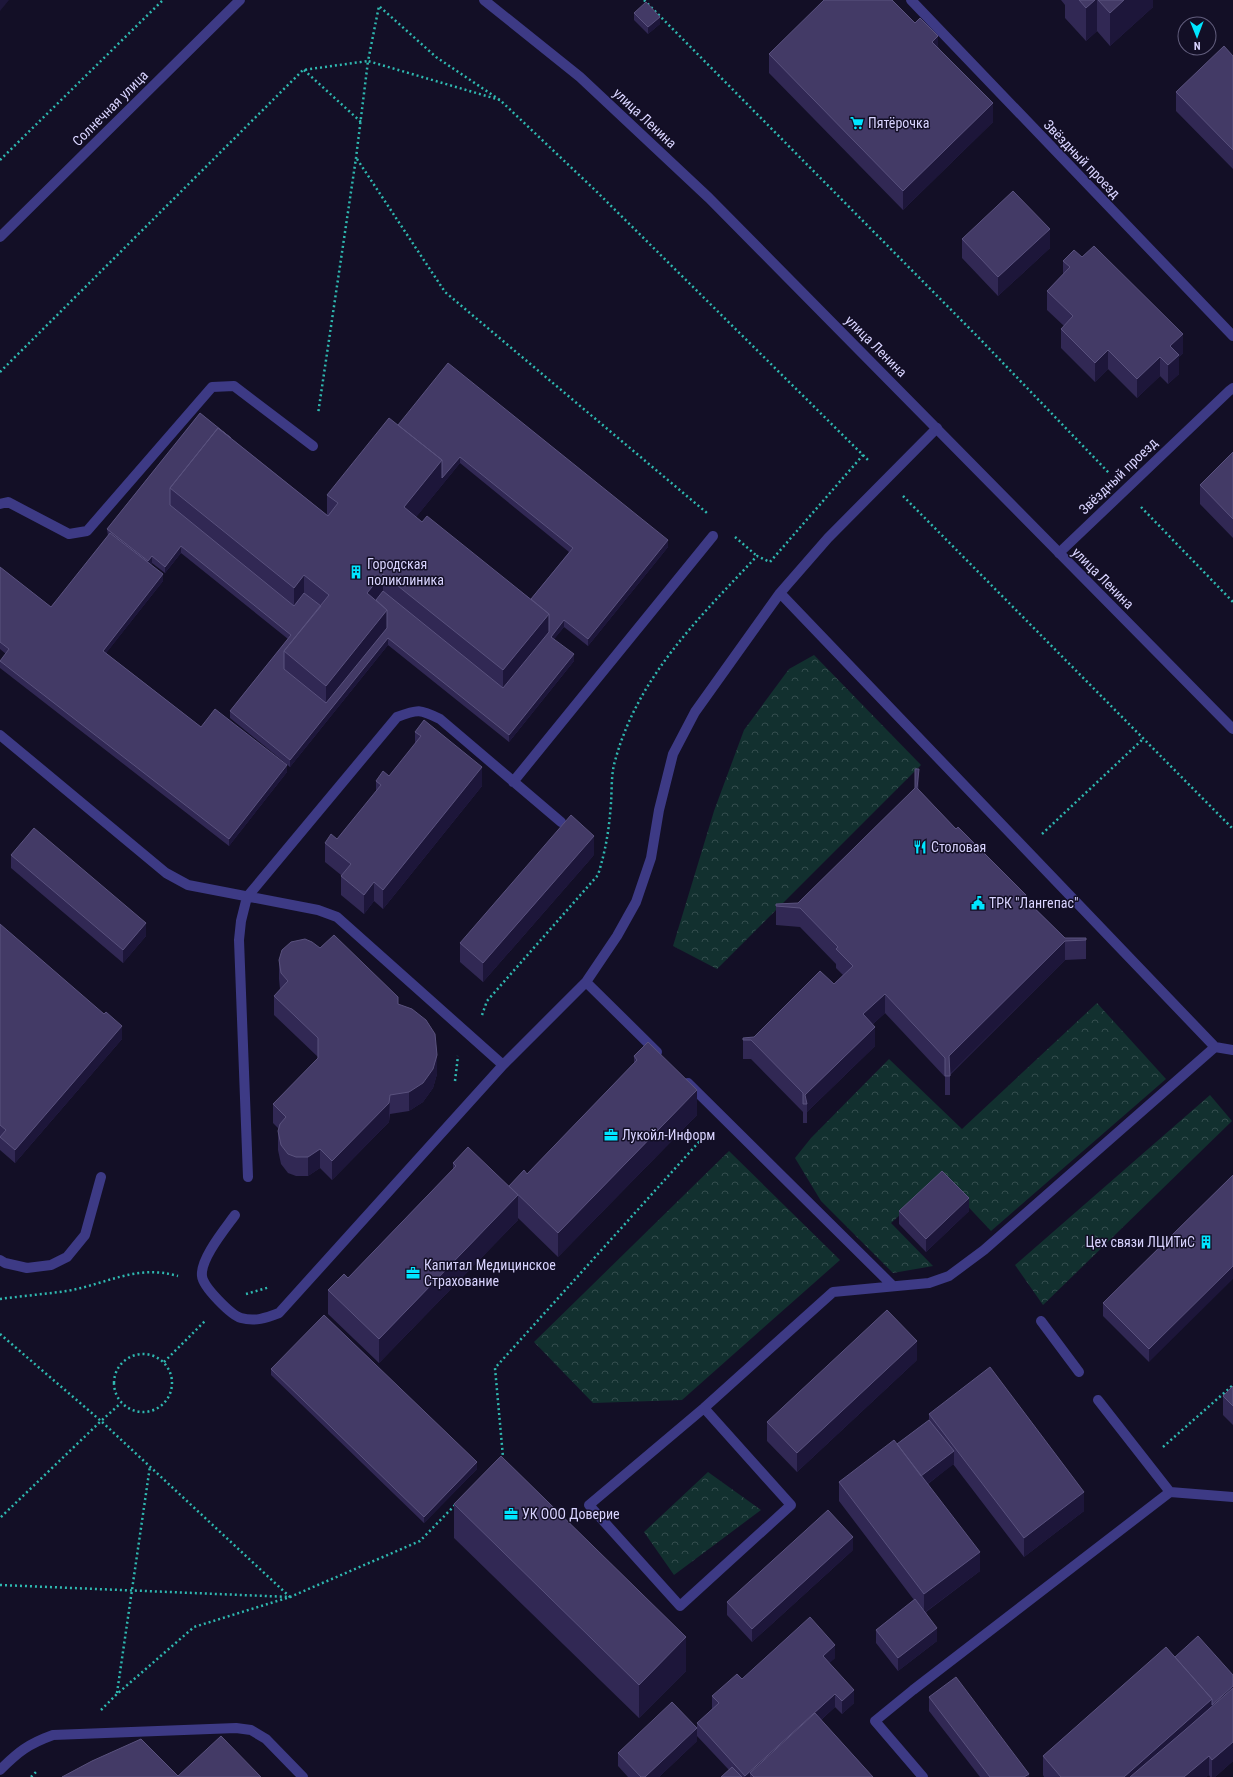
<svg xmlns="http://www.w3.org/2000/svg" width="1233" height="1777" font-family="'Roboto Condensed',sans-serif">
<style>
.forest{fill:url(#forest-crowns)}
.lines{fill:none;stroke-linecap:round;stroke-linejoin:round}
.path{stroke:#2fb8b0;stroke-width:2.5;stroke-dasharray:2 3;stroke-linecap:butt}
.service{stroke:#3d3a85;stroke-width:10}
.minor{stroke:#3d3a85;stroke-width:10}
.tertiary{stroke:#3d3a85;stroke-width:10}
.wall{fill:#312854;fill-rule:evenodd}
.shaded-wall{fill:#1d163a}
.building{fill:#433a66;stroke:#5a527e}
.labels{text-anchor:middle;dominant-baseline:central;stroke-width:3;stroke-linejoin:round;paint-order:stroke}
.street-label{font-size:14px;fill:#d9d4ff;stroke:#130f26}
.poi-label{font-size:14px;fill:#d9d4ff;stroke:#130f26;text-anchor:start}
</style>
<defs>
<pattern id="forest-crowns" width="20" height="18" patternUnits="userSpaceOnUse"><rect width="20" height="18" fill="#12302f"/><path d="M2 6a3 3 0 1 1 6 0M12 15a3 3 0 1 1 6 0" fill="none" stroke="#344d4e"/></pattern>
</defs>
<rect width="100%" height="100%" fill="#130f26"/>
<path class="forest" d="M814,655l107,110 -204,204 -44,-23 41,-135 30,-81 45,-61z
M1097,1003l69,76 -175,152 -50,-53 -50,45 42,43 -40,7 -72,-72 -26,-43 16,-20 78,-79 73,70z
M1210,1095l22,26 -189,184 -28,-40z
M729,1151l111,109 -158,140 -89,3 -59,-61z
M708,1472l53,38 -87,65 -30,-43z"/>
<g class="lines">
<path class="path" d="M644,0l334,337 131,136
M304,70l57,52
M500,100l-132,-39 11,-55 57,51 64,43 96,91 274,271
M357,159l88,133 262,221
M0,160l163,-160
M0,372l303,-302 65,-9 -12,97 -38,256
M903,496l330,333
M1141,507l92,95
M735,537l22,19
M1042,834l101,-95
M482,1015l5,-14 111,-126c8,-26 11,-45 13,-72 1,-13 0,-29 4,-42 23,-85 84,-143 142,-205l13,6 93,-107
M455,1081l3,-25
M246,1294l24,-7
M0,1299c22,-3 45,-5 67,-8 40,-7 69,-27 111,-15
M0,1334l101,87 -101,97
M114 1383a29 29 0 1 1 58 0a29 29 0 1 1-58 0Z
M164,1362l42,-42
M1163,1447l70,-62
M501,1459l2,-2 -8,-89 212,-235
M0,1585l290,12 -189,-176 20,-18
M117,1693l33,-227
M101,1710l16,-16 77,-67 96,-30 130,-56 35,-36
M31,1777l7,-7"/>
<path class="service" d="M0,504l8,-2 61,32 18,-3 125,-144 22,-1 79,60
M780,593l435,454
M0,735l166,138 22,12 130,25 19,7 166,148
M513,782l200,-246
M586,982l71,70
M688,1083l205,203
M248,1177l-9,-237 2,-19 6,-24 150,-180c21,-8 23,-8 43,2l121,103
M235,1215c-10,14 -35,44 -33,61 1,11 29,39 39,42 14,4 25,0 38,-5l224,-248 83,-83 31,-46 19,-34 15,-44 8,-48 14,-56 22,-42 85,-119 48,-55 109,-110
M0,1260l5,3 22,5 24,-3 16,-8 18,-22 16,-58
M1041,1321l38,51
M1098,1400l72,92
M704,1408l87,97 -111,101 -91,-101 115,-97 129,-116 96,-9 20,-7 35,-26 231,-203 18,3
M0,1770c18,-18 28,-26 53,-35l183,-7 15,2 15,9 37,38
M923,1777l-48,-56 38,-31 257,-198 63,5"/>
<path class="minor" d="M911,0l322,336
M1059,553l170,-162 4,-3"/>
<path class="tertiary" d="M484,0l96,77 129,121 524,531
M0,237l240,-237"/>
</g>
<path class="wall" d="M1061,0h92v7l-43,39 -13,-15 -11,10 -21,-23v-13z
M634,13l26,11 -12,10 -14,-14z
M938,47l55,75 -90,88 -134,-137v-19z
M1233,56v113l-57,-58v-19z
M962,239l88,9 -52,48 -36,-38z
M1063,261l120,92 -4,4v17l-11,10 -8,-8 -23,22 -29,-29 -13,13 -34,-34v-19l3,-3 -17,-16v-19l16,-17z
M200,413l127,102v-20l71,-70 270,122 -80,99 -24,-19 -10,12 20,22 -65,81 -121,-97 -98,122 -60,-49v-7l58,-72 -107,-86 -16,20 -13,-10 -1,1 12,17 -57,72 95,74 86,45 -58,74 -229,-178v-7l6,-7 -6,-5v-82l51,40 57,-71 -1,-7zM460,463l109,89 -38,47 -115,-82z
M1233,452v86l-33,-34v-19z
M424,720l58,66 -99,123 -9,-8 -10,13 -23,-19v-20l-16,-13v-19l12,-4 39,-47v-11l13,-5 26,-32v-12z
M915,769l4,21 37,39 109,109h21v21l-21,1 -115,115v20h-5v-18l-60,-64 -12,11 2,22 -68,66v11h-4v-11l-52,-53h-8v-21l11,-1 80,-53 9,-9 -7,-7v-4l-36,-37 -24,-2v-21l22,-1 117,-115z
M11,855l135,81 -23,27 -112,-95z
M594,855l-111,127 -23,-20v-19z
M0,924l122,115 -107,124 -15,-13z
M320,948l78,56 39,70 -4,14 -10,14 -14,9 -19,3 -1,8 -57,58 -12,-12 -12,8h-12l-8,-3 -7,-9 -3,-14v-19l1,-2 -6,-6v-19l45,-45v-2l-44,-42v-19l6,-7 -1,-10v-19z
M634,1056l63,59 -139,142 -40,-39v2l-139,143 -51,-49v-24l20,-12 105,-109v-6l56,24v-1l18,-12 107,-110z
M1233,1175l-84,187 -46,-46v-13z
M899,1211h70l-43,41 -27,-28z
M917,1360l-120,112 -30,-31v-19z
M271,1369l206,100 -53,54 -153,-148z
M1233,1386v39l-10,-10v-19z
M929,1414l155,97 -60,46 -71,-93 -25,20 52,87 -54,41 11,29 -39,30 -22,-28v-13l38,-30 -75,-99v-19l58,-38 32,-24z
M454,1504l232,167 -47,47 -185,-180z
M853,1550l-101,92 -25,-27v-13z
M1175,1657l58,18v86l-18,16h-5l-1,-2 -3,2h-162l-1,-2v-19z
M835,1658l-6,5 25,40 -12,11 -7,-7 -14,13 52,57h-152l8,-7 -32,-34v-13l15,-14v-13l30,-17z
M929,1697l100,80h-49l-51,-66z
M697,1741l-38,36h-31l-10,-11v-13z"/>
<path class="shaded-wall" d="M0,0h9l-9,11z
M1095,0h2v31l-11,10v-33z
M1124,0h29v7l-43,39v-33z
M660,17v7l-12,10v-7z
M938,36v19l-6,-13z
M993,103v19l-90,88v-19z
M1050,229v19l-52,48v-19z
M1183,334v19l-4,4v17l-11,10v-19l2,-19z
M1108,350v19l-13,13v-19z
M1160,357v19l-23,22v-19z
M460,457v6l-56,69v-25l38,-47z
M668,540v7l-80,99v-7z
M181,546v7l-16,20v-6z
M152,556v7l-4,5v-7z
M163,574v7l-60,76v-6z
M383,574v24l-13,16 -3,-21z
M304,575v24l-10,13v-24z
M387,610v25l-61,75v-24z
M549,614v25l-46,56v-25z
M564,620v7l-13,16v-6z
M388,638v7l-98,122v-7z
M574,654v7l-65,81v-7z
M287,765v7l-58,74v-7z
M482,767v19l-99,123v-19z
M919,769v19l-2,19v-19z
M594,836v19l-111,127v-19z
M374,882v19l-10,13v-19z
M146,923v13l-23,27v-13z
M1065,941v19l-116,115v-19z
M885,994v19l-22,20v-19z
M122,1026v13l-107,124v-13z
M875,1027v19l-68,66v-8l-2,-9z
M437,1055v19l-4,14 -10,14 -14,9v-19z
M697,1090v25l-139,142v-24z
M390,1095l-1,27 -57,58v-19z
M320,1149v19l-12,8v-19z
M518,1195v25l-139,143v-24z
M969,1198v13l-43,41v-13z
M1233,1266v13l-84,83v-13z
M917,1341v19l-120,112v-19z
M954,1451v13l-36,27v-13z
M477,1462v7l-53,54v-6z
M1084,1492v19l-60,46v-19z
M853,1537v13l-101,92v-13z
M980,1552v19l-56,42v-19z
M937,1628v13l-39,30v-13z
M686,1637v34l-47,47v-33z
M835,1645v13l-12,11v-13z
M1233,1686v13l-87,78h-22l88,-78z
M854,1690v13l-12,11v-13z
M835,1694v13l-77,70 -8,-4v4h-5v-1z
M697,1728v13l-38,36h-14z
M1233,1742v19l-18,16h-3v-17z
M1209,1756v19l-3,2h-22z
M1029,1774v3h-5z"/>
<path class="building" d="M824,0h68l23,23 5,-5 18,18 -6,6 61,61 -90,88 -134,-137z
M1079,0h16l-9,8z
M1098,0h26l-14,13z
M646,2l14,15 -12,10 -14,-14z
M1224,46l9,10v94l-57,-58z
M1013,191l37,38 -52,48 -36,-38z
M1094,246l89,88 -13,12 9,9 -11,10 -8,-8 -23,22 -29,-29 -13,13 -34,-34 12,-13 -26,-25 23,-24 -7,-6 11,-11 8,7z
M448,363l220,177 -80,99 -24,-19 -13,17 23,17 -65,81 -121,-97 -98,122 -60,-49 61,-76 -110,-89 -16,21 -13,-11 -4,5 -41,-32 93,-116 31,25 -13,-10 -48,60v17l124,101 10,-13 17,13 -37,45v18l42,34 61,-75v-18l-11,-10 7,-9 120,97 46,-56v-18l-18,-15 42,-51 -113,-91 -18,21v-18l-44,-35z
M389,418l53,42 -38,47 18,15 5,-6 122,98 -46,56 -120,-96 -16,19 20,17 -61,76 -42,-35 45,-56 -25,-20 -10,13 -124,-100 48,-60 110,88 10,-13 -11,-8z
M1233,452v67l-33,-34z
M110,533l53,41 -60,77 98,76 14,-18 72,56 -58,74 -229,-178 9,-12 -9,-7v-75l51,40z
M424,720l58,47 -99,123 -9,-8 -10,13 -23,-19 10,-12 -26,-21 6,-9 6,5 44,-54 -5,-4 7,-10 6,5 32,-40 -6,-4z
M915,769h4l-2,19 39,41 2,-2 68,68 -2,3 41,40h21v2l-21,1 -116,115 1,20h-5v-18l-60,-64 -22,20 12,13 -70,68 2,9h-4v-11l-52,-53h-8v-2l11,-1 66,-66 14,13 19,-18 -17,-17 2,-2 -38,-39 -24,-2v-2l22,-1 117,-115z
M571,815l23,21 -111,127 -23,-20z
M34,828l112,95 -23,27 -112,-95z
M0,924l104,90 2,-2 16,14 -107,124 -15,-13 6,-7 -6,-5z
M334,935l64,62v7l14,5 14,11 9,14 2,21 -4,14 -10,14 -14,9 -19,3 -1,8 -57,58 -12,-12 -12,8h-12l-8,-3 -7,-9 -3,-14 2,-7 6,-7 -13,-13 45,-46v-20l-44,-42 14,-15 -7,-8 -2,-13 3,-10 9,-8 14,-3 7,3 8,6z
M648,1042l49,48 -139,143 -49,-47 15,-16 3,4 110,-114 -3,-4z
M468,1147l50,48 -139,144 -51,-49 16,-16 4,4 108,-112 -3,-3z
M942,1171l27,27 -43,41 -27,-28z
M1233,1175v91l-84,83 -46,-46z
M887,1310l30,31 -120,112 -30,-31z
M324,1315l153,147 -53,55 -153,-148z
M990,1367l94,125 -60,46 -95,-124z
M1233,1386v20l-10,-10z
M929,1420l25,31 -33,25 -24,-32z
M894,1440l86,112 -56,42 -85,-112z
M501,1456l185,181 -47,48 -185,-181z
M828,1510l25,27 -101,92 -25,-27z
M915,1599l22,29 -39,30 -22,-28z
M810,1617l25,28 -12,11 31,34 -12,11 -7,-7 -90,82 -48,-53 22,-20 -7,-7 25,-22 5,5z
M1198,1636l35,39v11l-21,19v-6l-37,-42z
M1166,1647l46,52 -88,78h-63l-18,-21z
M956,1677l73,97 -5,3h-34l-61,-80z
M1233,1688v54l-21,18 -3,-4 -25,21h-54l55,-47z
M672,1702l25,26 -52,49h-4l-23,-24z
M815,1713l58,64h-119l-4,-4z
M221,1736l40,41h-199l30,-16 49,-22 37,37z
M732,1767l10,10h-21z"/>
<defs>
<g id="supermarket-bare" transform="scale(1.08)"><path d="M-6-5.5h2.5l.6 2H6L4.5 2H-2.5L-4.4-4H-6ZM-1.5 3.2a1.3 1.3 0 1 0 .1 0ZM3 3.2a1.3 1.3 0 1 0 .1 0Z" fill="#00e5ff" stroke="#130f26" stroke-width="2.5" paint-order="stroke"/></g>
<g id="building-bare" transform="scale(1.08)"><path d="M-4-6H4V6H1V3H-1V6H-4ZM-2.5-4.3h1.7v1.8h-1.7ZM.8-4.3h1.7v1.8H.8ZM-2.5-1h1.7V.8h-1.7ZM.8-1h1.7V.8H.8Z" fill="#00e5ff" stroke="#130f26" stroke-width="2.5" paint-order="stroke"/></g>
<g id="restaurant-bare" transform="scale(1.08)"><path d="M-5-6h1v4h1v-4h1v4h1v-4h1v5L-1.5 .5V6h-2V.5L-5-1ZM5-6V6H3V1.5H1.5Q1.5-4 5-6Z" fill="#00e5ff" stroke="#130f26" stroke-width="2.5" paint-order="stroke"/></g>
<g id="civic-bare" transform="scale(1.08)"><path d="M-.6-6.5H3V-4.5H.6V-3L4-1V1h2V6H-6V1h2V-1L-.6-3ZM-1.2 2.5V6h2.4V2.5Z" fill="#00e5ff" stroke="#130f26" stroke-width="2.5" paint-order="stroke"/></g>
<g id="office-bare" transform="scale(1.08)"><path d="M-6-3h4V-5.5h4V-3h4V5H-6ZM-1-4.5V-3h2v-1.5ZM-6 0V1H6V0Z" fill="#00e5ff" stroke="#130f26" stroke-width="2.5" paint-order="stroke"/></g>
</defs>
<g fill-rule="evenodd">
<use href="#supermarket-bare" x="857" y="123"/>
<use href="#building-bare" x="356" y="572"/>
<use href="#restaurant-bare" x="920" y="847"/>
<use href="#civic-bare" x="978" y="903"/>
<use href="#office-bare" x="611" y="1135"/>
<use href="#building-bare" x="1206" y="1242"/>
<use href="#office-bare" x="413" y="1273"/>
<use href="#office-bare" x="511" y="1514"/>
</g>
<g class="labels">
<g class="street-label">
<text transform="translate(110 108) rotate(-45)">Солнечная улица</text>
<text transform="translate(645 118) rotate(43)">улица Ленина</text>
<text transform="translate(1082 159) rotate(46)">Звёздный проезд</text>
<text transform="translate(876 346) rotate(45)">улица Ленина</text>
<text transform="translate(1118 476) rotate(-44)">Звёздный проезд</text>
<text transform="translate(1103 578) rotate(45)">улица Ленина</text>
</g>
<g class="poi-label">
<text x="868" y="123">Пятёрочка</text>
<text x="367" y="564">Городская<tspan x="367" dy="16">поликлиника</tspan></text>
<text x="931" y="847">Столовая</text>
<text x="989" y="903">ТРК "Лангепас"</text>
<text x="622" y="1135">Лукойл-Информ</text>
<text x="1195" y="1242" text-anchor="end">Цех связи ЛЦИТиС</text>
<text x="424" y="1265">Капитал Медицинское<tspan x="424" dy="16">Страхование</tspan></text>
<text x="522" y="1514">УК ООО Доверие</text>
</g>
</g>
<g transform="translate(1197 36) rotate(179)"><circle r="19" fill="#130f26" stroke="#625e7d"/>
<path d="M0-3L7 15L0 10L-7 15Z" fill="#00e5ff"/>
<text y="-6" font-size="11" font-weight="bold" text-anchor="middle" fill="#d9d4ff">N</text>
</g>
</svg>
